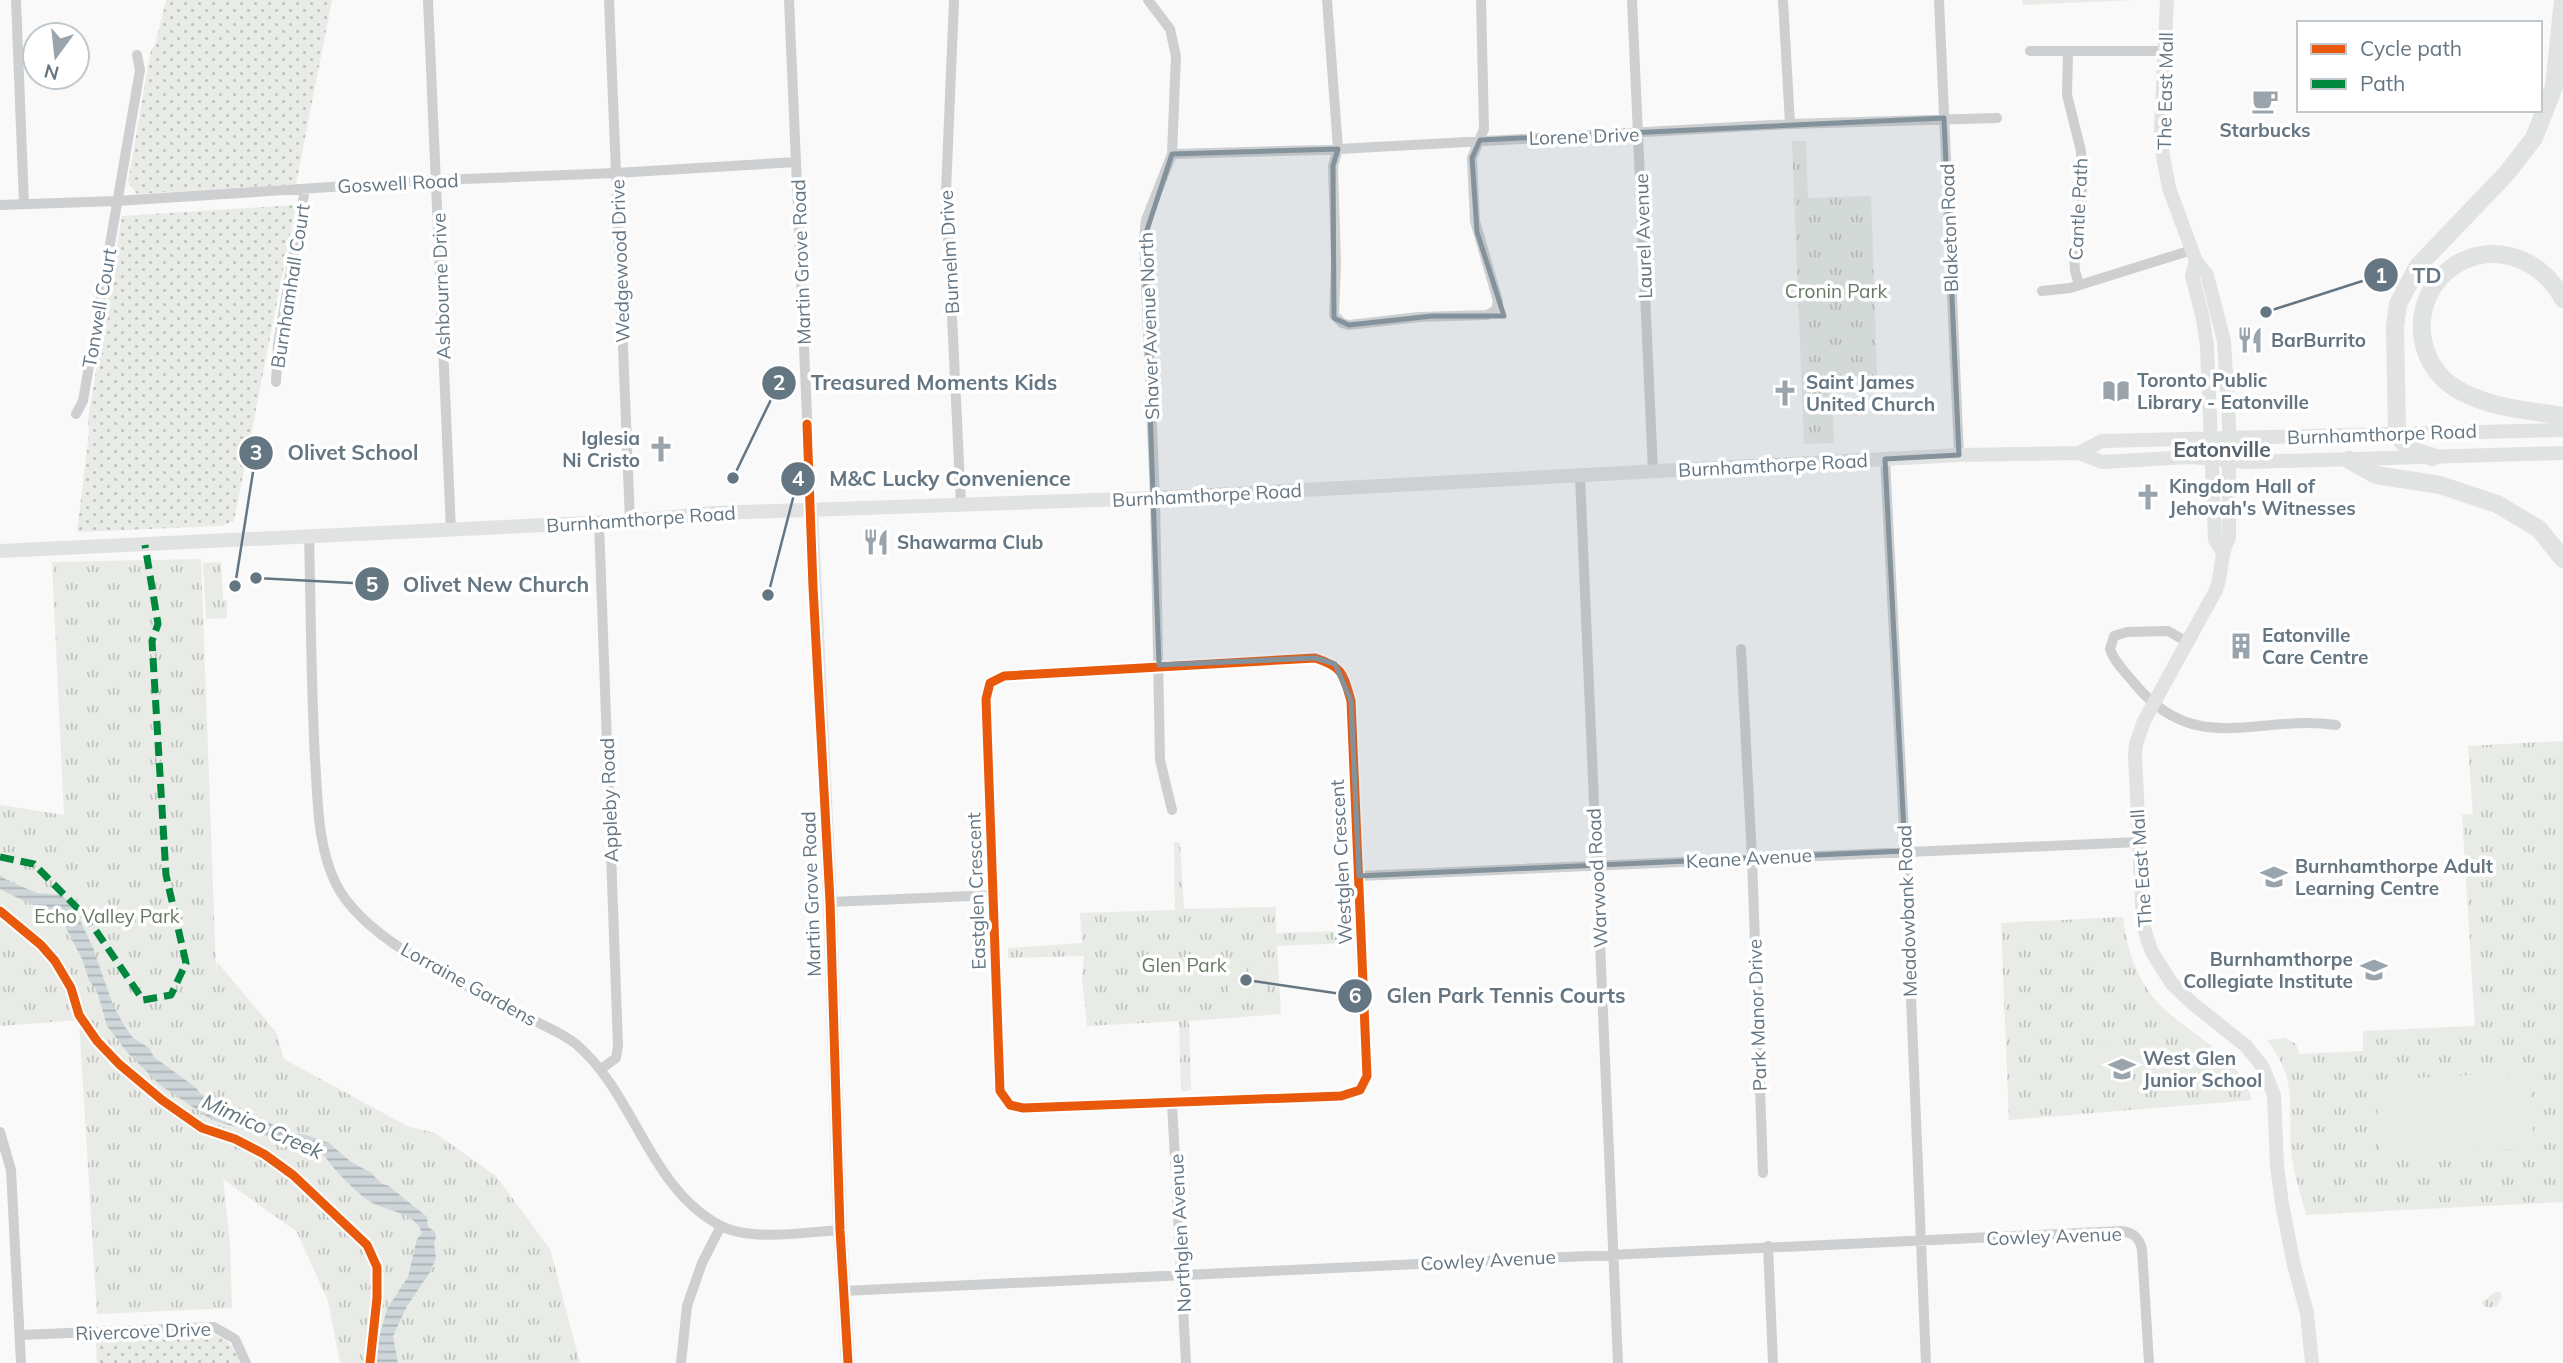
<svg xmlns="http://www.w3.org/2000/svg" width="2563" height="1363" font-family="Mulish,sans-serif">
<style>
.grass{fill:url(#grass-dots)}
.park{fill:url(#park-tufts)}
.garden{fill:#e8ebe6}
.water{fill:url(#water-rules)}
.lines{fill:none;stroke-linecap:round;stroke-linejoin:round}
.minor{stroke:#cecfd0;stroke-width:10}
.major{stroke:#e1e2e2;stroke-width:14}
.highway{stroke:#e1e2e2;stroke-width:18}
.quiet{stroke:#00873e;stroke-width:7;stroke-dasharray:14 7;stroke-linecap:butt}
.cycleway-casing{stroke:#fff;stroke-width:13}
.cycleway{stroke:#e8590c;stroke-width:9}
.marked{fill:#84929c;fill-opacity:0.2;stroke:#84929c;stroke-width:5;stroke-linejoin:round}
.labels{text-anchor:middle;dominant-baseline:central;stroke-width:7;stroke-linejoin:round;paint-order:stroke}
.street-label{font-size:19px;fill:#657683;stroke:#fff}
.poi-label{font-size:19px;font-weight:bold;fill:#657683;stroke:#fff;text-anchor:start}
.park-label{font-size:19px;fill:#687a64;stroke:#fff}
.neighbourhood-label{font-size:21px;font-weight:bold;fill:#57646e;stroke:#fff}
.water-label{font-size:21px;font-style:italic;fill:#60757c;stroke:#fff}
.leader{fill:none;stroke:#657683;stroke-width:2.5}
.callout-dot{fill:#657683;stroke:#fff;stroke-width:2.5}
.mark-label{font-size:21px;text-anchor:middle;font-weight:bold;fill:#fff}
.callout-label{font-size:21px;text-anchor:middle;font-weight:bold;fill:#657683;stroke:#fff;stroke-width:7;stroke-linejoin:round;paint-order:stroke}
</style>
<defs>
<pattern id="grass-dots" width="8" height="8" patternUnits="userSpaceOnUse" patternTransform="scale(1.75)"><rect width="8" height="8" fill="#e8ebe6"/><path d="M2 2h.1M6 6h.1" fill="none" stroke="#c0c3c0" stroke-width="1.8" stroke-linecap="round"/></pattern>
<pattern id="park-tufts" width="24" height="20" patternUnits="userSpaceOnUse" patternTransform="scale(1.75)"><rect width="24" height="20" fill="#e8ebe6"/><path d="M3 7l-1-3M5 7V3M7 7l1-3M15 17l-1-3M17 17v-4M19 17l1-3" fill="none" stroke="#c0c3c0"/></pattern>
<pattern id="water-rules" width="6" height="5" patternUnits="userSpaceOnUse" patternTransform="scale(1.75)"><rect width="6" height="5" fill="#ced6d9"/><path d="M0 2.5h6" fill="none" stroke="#abb2b5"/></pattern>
</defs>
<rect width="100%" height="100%" fill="#f9f9f9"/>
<path class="grass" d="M166,0h166l-36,184 -159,10 -9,-12 23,-132 4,-5z
M296,205l-62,316 -13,5 -144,6 12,-99 -1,-14 34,-203z
M204,1333c19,1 30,11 36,30h-143l-1,-25z"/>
<path class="park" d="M2022,0h112l-111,5z
M1792,141h14l2,57 63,-2 6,180 -46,2 3,65 -30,1z
M201,559l15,411 1,-8 59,70 8,27 123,67 28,7 61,43 54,73 30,114h-240l-12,-62 -31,-69 -74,-53 7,64 2,65 -135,6 -18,-294 -79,6v-221l64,10 -12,-253z
M221,562l2,38h4v18l-21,1 -3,-56z
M2563,741v461l-257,13c-5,-21 -13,-43 -15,-65 -3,-47 7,-69 -24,-110l18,-2 11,6 3,10 64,-3v-20l112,-5 -13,-211 11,-1 -5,-68z
M1174,842l6,1 4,66 92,-2v26l71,-2v12l-70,3 4,68 -92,7 2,69 -10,1 -2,-70 -92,5 -5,-48 2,-22 -76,2v-10l74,-5 -2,-30 95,-3z
M2123,917c4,35 15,67 41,92 30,28 77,48 88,91l-243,20 -8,-197z
M2495,1292h5l2,5 -5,9 -7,2 -6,-2 -2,-4z"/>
<path class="garden" d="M1807,302l2,35h-8l-2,-34z
M1265,961l1,36 -17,1 -1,-36z
M1244,962l1,36 -17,1 -1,-36z
M2121,1038l7,34 -29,2 -4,-11v-14l12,-8z
M2530,1072l4,76 -154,8 -4,-76z"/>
<path class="water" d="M0,875l8,6 29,12 24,2 6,5 11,16 15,32 20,57 12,22 8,11 16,10 5,9 41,30 6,7 27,16 24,6 29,12 7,5 18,2 23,8 22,19 19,10 12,12 7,2 38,31 1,10 7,5 1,4 -2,8 2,14 -6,14 -23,34 -14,30 5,27h-21l-1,-14 11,-40 21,-32 9,-38 5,-6c-6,-21 -34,-21 -51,-31 -14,-8 -38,-33 -47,-47l-24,-4 -33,-15 -55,-16 -52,-35 -33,-33 -20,-26 -10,-35 -8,-11 -7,-21 -21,-41 -16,-12 -15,-2 -30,-15z"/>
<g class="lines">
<path class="minor" d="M16,0l8,204
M428,0l23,530
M609,0l21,521
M789,0l22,509
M954,0l-8,192 15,312
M1148,0l22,29 6,27 -4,98 -26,66 -2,19 11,259 5,262 12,50
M1327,0l11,149 -5,17 3,97 -2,52 8,8 7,2 70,-8 68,-2 9,-5 2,-9 -23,-80 -3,-63 12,-29 -3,-129
M1632,0l21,472
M1783,0l7,124
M1939,0l20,455
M2030,51h135
M2068,51l-1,44 14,56 1,53 -5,20 -3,29 1,18 4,13
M1172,154l149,-4 469,-26 207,-6
M0,205l117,-4 320,-21 179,-7 180,-11
M2042,291l28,-3 122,-38
M276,382l2,-38 27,-155
M76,414l7,-13 57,-331 -3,-15
M1885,459l20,392 21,512
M1580,476l38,887
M599,523l19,523 -2,12 -15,11
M309,536c2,75 2,149 6,223 3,42 2,86 21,125 32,63 142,105 203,139 12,6 26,12 37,21 59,50 72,142 143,181 31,17 86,7 121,5
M2189,643l-21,-12 -41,1 -13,4 -4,13c4,13 16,24 25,35 61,74 121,30 201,41
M1741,649l11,209 11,315
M1315,658c28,9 28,15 36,43l16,375 -7,14 -19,6 -318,12 -13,-3 -10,-14 -14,-392 4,-16 14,-7z
M1359,876l780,-34
M830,902l165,-7
M1172,1103l14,260
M0,1132l11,38 10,193
M1768,1246l5,117
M843,1291l1279,-60c11,2 17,6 20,18l7,114
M20,1335l194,-8 21,12 11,24
M681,1363l6,-57 15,-43 19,-37"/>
<path class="major" d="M2167,0l-6,127 1,24 7,37 27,73 11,14 17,66 5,83v114c-10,17 -6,34 -13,52l-72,131 -8,23 -1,11 8,168 4,15 5,14 20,32 20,19 54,43 16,20 12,29 3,71 5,38 12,61 13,48 5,50
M2196,261l-4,15 11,43 4,27 8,194 7,11
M2079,453l23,-12 461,-11
M811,509l19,393 10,328 8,133
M0,551l630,-30 85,-8 440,-15 804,-43 120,-2 23,9 88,-5 58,5 315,-9"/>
<path class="highway" d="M2563,299c-23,-44 -78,-61 -117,-27 -36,32 -31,91 9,116 33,20 71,22 108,28
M2433,457c-18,-5 -27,-8 -36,-24l-2,-106 3,-23 20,-38 89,-93 27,-35 20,-51 9,-87
M2349,460l27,15 64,10 57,19 42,25 24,30"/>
<path class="quiet" d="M0,857l34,7 54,55 55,81 28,-5 15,-32 -20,-88 -14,-234 6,-17 -13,-79"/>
<g class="cycleway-casing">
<path id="cycleway" d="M807,424l6,163 17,315 10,328 8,133
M1315,658c28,9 28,15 36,43l16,375 -7,14 -19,6 -318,12 -13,-3 -10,-14 -14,-392 4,-16 14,-7z
M0,911l41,34 14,16 16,27 8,27 18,26 22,23 43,36 40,28 33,11 29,15 29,21 74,70 10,22v31l-7,65"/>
</g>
<use href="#cycleway" class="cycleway"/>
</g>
<path class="marked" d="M1944,118l15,337 -74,4 20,392 -546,25 -8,-175 -16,-37 -20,-6 -156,7 -15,-426 28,-85 166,-5 -5,17 1,152 15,7 83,-9h72l-27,-84 -5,-74 8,-18z"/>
<defs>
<g id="cafe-bare" transform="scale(2.1)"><path d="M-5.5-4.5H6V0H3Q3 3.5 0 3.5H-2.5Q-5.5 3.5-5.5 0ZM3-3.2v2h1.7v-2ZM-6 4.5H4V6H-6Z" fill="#99a4ac" stroke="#fff" stroke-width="2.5" paint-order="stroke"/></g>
<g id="restaurant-bare" transform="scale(2.1)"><path d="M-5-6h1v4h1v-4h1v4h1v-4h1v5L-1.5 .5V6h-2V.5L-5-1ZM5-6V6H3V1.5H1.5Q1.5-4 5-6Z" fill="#99a4ac" stroke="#fff" stroke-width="2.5" paint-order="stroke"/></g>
<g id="library-bare" transform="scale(2.1)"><path d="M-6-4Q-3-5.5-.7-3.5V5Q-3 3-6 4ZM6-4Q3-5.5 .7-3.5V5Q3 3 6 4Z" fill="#99a4ac" stroke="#fff" stroke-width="2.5" paint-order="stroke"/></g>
<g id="church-bare" transform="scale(2.1)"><path d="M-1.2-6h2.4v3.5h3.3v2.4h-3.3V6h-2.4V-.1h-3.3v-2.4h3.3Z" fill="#99a4ac" stroke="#fff" stroke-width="2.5" paint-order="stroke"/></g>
<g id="building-bare" transform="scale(2.1)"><path d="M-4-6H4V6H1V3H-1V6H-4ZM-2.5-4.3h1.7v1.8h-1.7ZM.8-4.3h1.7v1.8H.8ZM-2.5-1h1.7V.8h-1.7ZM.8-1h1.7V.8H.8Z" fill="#99a4ac" stroke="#fff" stroke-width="2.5" paint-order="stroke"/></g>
<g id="school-bare" transform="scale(2.1)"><path d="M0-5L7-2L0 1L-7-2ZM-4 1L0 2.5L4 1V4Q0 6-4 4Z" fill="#99a4ac" stroke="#fff" stroke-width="2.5" paint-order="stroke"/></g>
</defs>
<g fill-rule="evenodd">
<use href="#cafe-bare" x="2265" y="101"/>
<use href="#restaurant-bare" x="2250" y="340"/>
<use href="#library-bare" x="2116" y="391"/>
<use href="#church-bare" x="1785" y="393"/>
<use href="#church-bare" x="661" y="449"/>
<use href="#church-bare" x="2148" y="497"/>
<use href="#restaurant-bare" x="876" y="542"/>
<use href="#building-bare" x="2241" y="646"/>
<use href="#school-bare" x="2274" y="877"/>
<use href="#school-bare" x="2374" y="970"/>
<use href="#school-bare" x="2122" y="1069"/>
</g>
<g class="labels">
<g class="street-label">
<text transform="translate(2165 91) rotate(-89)">The East Mall</text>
<text transform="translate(1584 136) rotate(-2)">Lorene Drive</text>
<text transform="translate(398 183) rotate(-3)">Goswell Road</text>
<text transform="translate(2078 209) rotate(-87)">Cantle Path</text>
<text transform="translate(1949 228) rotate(-92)">Blaketon Road</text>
<text transform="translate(1643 236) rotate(-92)">Laurel Avenue</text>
<text transform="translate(949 252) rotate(-93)">Burnelm Drive</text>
<text transform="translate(620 261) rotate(-92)">Wedgewood Drive</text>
<text transform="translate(801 262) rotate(-92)">Martin Grove Road</text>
<text transform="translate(290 286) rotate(-81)">Burnhamhall Court</text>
<text transform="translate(441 286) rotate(-92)">Ashbourne Drive</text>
<text transform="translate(99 308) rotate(-80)">Tonwell Court</text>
<text transform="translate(1149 326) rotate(-92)">Shaver Avenue North</text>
<text transform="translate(2382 434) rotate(-2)">Burnhamthorpe Road</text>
<text transform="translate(1773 465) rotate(-3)">Burnhamthorpe Road</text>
<text transform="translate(1207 495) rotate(-3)">Burnhamthorpe Road</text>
<text transform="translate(641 519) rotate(-4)">Burnhamthorpe Road</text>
<text transform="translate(609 800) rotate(-92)">Appleby Road</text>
<text transform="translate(1749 858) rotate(-3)">Keane Avenue</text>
<text transform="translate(1341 862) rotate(-93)">Westglen Crescent</text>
<text transform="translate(2141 868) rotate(-94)">The East Mall</text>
<text transform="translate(1597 878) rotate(-93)">Warwood Road</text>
<text transform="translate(976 891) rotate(-92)">Eastglen Crescent</text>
<text transform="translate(811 894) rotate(-92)">Martin Grove Road</text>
<text transform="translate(1907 911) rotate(-92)">Meadowbank Road</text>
<text transform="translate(469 984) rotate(29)">Lorraine Gardens</text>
<text transform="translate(1757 1015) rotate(-92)">Park Manor Drive</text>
<text transform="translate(1180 1233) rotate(-93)">Northglen Avenue</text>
<text transform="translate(2054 1236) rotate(-2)">Cowley Avenue</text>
<text transform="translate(1488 1260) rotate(-3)">Cowley Avenue</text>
<text transform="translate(143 1331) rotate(-2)">Rivercove Drive</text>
</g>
<g class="poi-label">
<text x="2265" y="130" text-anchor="middle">Starbucks</text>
<text x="2271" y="340">BarBurrito</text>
<text x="2137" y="380">Toronto Public<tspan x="2137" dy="22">Library - Eatonville</tspan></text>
<text x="1806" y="382">Saint James<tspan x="1806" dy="22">United Church</tspan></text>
<text x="640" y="438" text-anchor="end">Iglesia<tspan x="640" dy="22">Ni Cristo</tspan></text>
<text x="2169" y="486">Kingdom Hall of<tspan x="2169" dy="22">Jehovah's Witnesses</tspan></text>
<text x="897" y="542">Shawarma Club</text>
<text x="2262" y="635">Eatonville<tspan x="2262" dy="22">Care Centre</tspan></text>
<text x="2295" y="866">Burnhamthorpe Adult<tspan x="2295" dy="22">Learning Centre</tspan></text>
<text x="2353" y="959" text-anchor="end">Burnhamthorpe<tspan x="2353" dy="22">Collegiate Institute</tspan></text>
<text x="2143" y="1058">West Glen<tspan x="2143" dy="22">Junior School</tspan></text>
</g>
<g class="park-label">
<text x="1836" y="291">Cronin Park</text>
<text x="107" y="916">Echo Valley Park</text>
<text x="1184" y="965">Glen Park</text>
</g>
<g class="neighbourhood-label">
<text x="2222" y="449">Eatonville</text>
</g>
<g class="water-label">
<text transform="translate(263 1126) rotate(24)">Mimico Creek</text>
</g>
</g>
<path class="leader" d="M2266 312L2381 275M733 478L779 383M235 586L256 453M768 595L798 479M256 578L372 584M1246 980L1355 996"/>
<g class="callout-dot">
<circle cx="2266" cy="312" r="7"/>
<circle cx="733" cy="478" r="7"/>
<circle cx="235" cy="586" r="7"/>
<circle cx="768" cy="595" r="7"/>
<circle cx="256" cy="578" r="7"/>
<circle cx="1246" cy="980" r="7"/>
<circle cx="2381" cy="275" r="18"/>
<circle cx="779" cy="383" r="18"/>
<circle cx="256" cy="453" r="18"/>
<circle cx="798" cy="479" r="18"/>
<circle cx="372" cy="584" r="18"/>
<circle cx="1355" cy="996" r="18"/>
</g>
<g class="mark-label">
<text x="2381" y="283">1</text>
<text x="779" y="390">2</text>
<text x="256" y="460">3</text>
<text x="798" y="486">4</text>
<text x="372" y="592">5</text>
<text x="1355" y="1003">6</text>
</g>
<g class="callout-label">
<text x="2427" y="283">TD</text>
<text x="934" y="390">Treasured Moments Kids</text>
<text x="353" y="460">Olivet School</text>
<text x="950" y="486">M&amp;C Lucky Convenience</text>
<text x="496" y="592">Olivet New Church</text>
<text x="1506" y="1003">Glen Park Tennis Courts</text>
</g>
<rect x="2297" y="21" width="245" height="91" fill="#ffffff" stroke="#c1c8cd" stroke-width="2"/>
<rect x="2311" y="44" width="35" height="10" fill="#e8590c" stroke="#c1c8cd" stroke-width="2"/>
<text x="2360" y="56" font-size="21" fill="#657683">Cycle path</text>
<rect x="2311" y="79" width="35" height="10" fill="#00873e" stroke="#c1c8cd" stroke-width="2"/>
<text x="2360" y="91" font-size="21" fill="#657683">Path</text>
<g transform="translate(56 56) rotate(195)"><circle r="33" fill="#ffffff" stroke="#c1c8cd" stroke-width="2"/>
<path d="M0-5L12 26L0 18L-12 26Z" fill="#99a4ac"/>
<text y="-10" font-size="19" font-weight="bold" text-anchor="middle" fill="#657683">N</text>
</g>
</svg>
